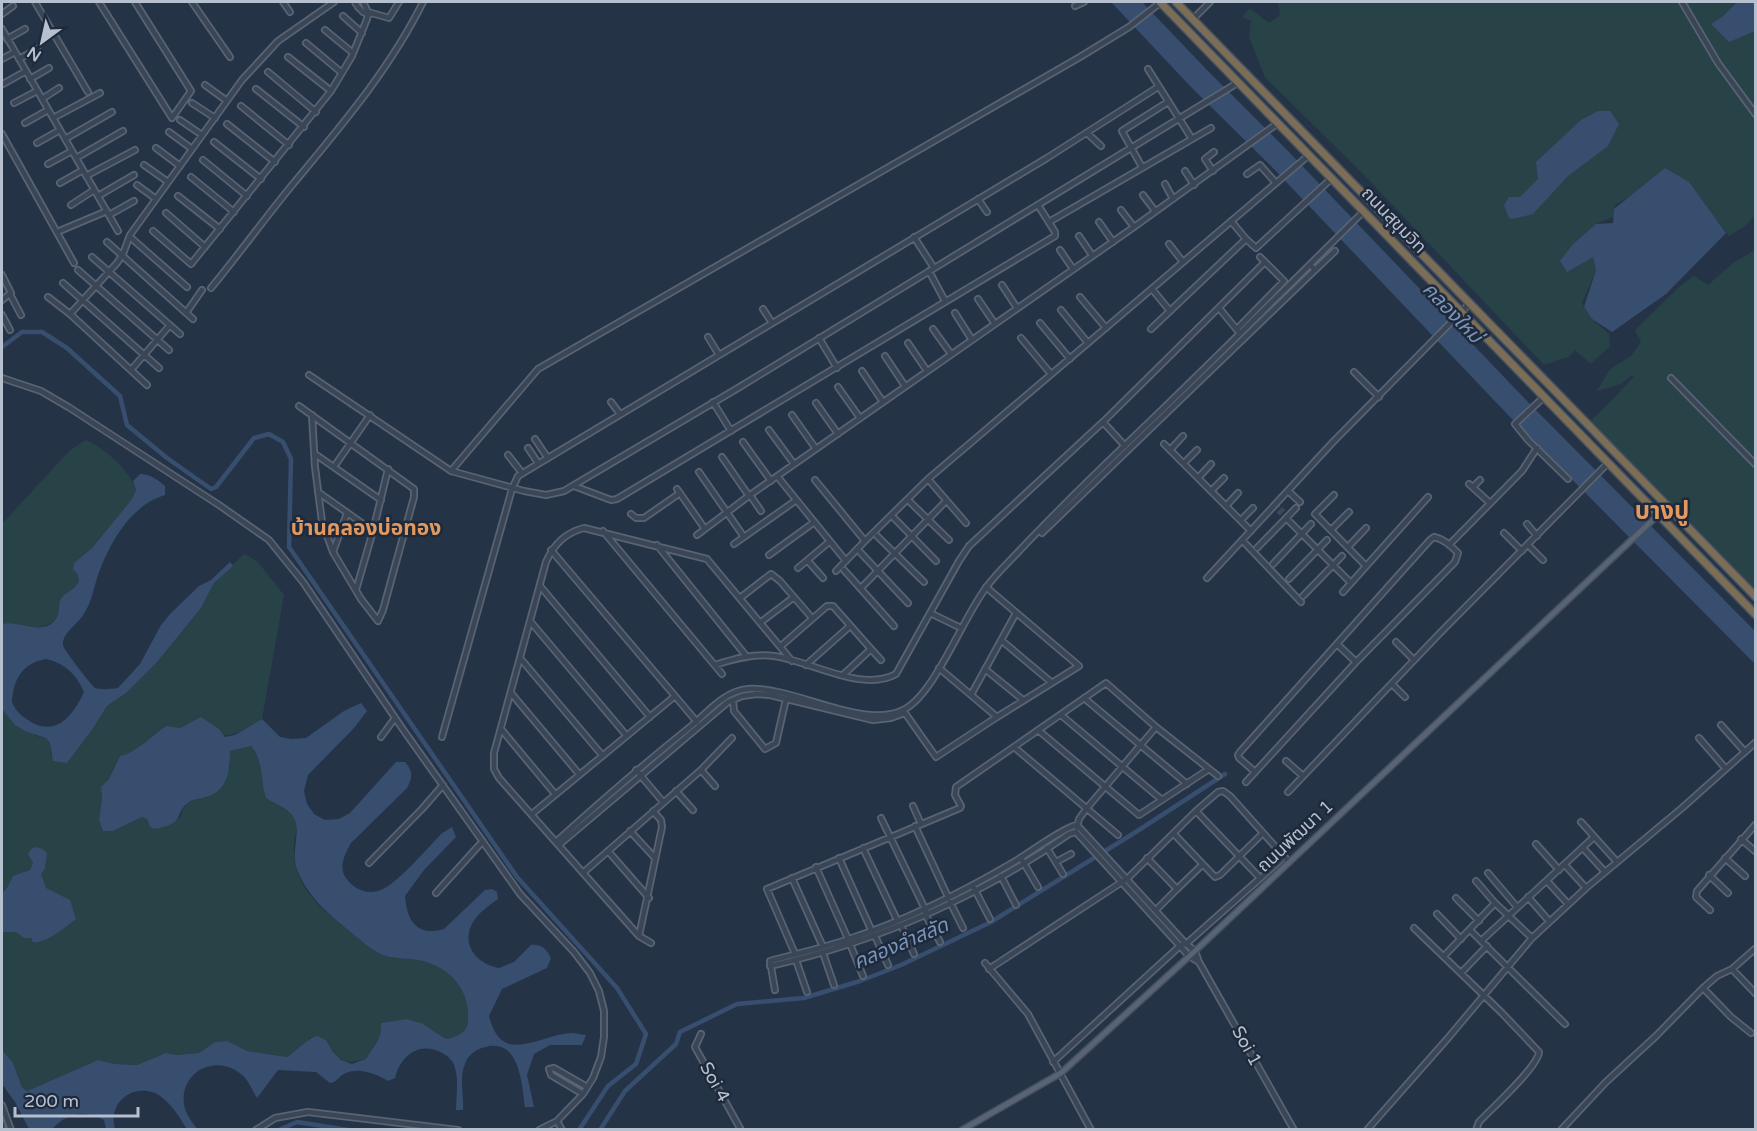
<svg xmlns="http://www.w3.org/2000/svg" width="1757" height="1131" font-family="'Varela Round','Noto Sans Thai',sans-serif">
<style>
.green{fill:#274347}
.water{fill:#374e6f;fill-rule:evenodd}
.lines{fill:none;stroke-linecap:round;stroke-linejoin:round}
.canal{stroke:#374e6f;stroke-width:4.5}
.minor-tunnel{stroke:#3b485b;stroke-width:4.5;stroke-dasharray:4.5 2;stroke-linecap:butt}
.minor-casing{stroke:#586373;stroke-width:8}
.major-casing{stroke:#434e5f;stroke-width:8}
.highway-casing{stroke:#445060;stroke-width:10}
.minor{stroke:#3a4556;stroke-width:4.5}
.major{stroke:#586476;stroke-width:5}
.highway{stroke:#7c6e56;stroke-width:7}
.labels{text-anchor:middle;dominant-baseline:central;stroke-width:5;stroke-linejoin:round;paint-order:stroke}
.street-label{font-size:18px;fill:#b7c0cf;stroke:#1e2a3b}
.water-label{font-size:20px;font-style:italic;fill:#7c96b9;stroke:#1e2a3b}
.quarter-label{font-size:21px;font-weight:bold;fill:#e19960;stroke:#1e2a3b}
.district-label{font-size:24px;font-weight:bold;fill:#e19960;stroke:#1e2a3b}
</style>
<rect width="100%" height="100%" fill="#253347"/>
<path class="green" d="M1278,2h459l-15,15 7,24 26,-10v184l-10,11 -16,10c-19,-27 -40,-47 -64,-68l-30,25 -20,12 -2,12 -17,7 -23,20 20,12 3,14 -14,33 10,16 17,15 1,12 -19,18 -16,-14 -7,7 -24,8 -178,-188 -101,-100 -16,-40 2,-16 -9,-4 8,-9 19,15 11,-8z
M1755,250v341l-164,-170 43,-44 -2,-2 -11,9 -24,7 13,-22 21,-13 10,-14 -6,-12 45,-44 14,-10 14,9 25,-22z
M86,440c18,8 44,30 50,50l-4,9 -40,49 -18,15 -1,6 5,6 1,6c-6,11 -11,9 -17,16 -4,5 -1,8 -2,14 -3,14 -18,17 -30,16 -10,0 -19,-5 -28,-3v-100l68,-74z
M244,554l13,7 27,34 -22,124c-38,23 -33,19 -74,4l-8,5 -14,-2c-14,10 -31,27 -46,30l-11,23 -8,8 1,12 -3,21 4,10 10,1 29,-14 5,2 3,8 31,-10c2,-16 13,-17 27,-20l22,-30v-16l21,-5c13,15 9,34 15,52 7,5 17,8 23,14 14,12 4,24 5,38 0,7 1,17 4,23 9,28 39,48 61,66 8,6 19,14 28,17 10,3 21,2 31,4 31,6 52,29 50,60 0,13 -12,17 -22,19l-12,-8 -28,-12 -24,4c1,17 -9,22 -16,36 -23,7 -29,1 -40,-19l-16,-2 -9,10 -14,9 -40,-6 -21,-10 -11,1 -16,11 -22,2 -11,-2 -29,12 -22,-1 -17,-4 -71,31 -5,-4 -9,-24 -11,-13v-341l34,27 10,2 4,5 1,12 16,8 25,-33 15,-24 19,-13 32,-32 43,-53 13,-25z"/>
<path class="water" d="M1111,2h31l66,69 80,80 239,250 228,230v33l-245,-247 -238,-250 -81,-80z
M1737,2h18v29l-26,11 -18,-18 11,-7z
M1598,111h12l9,13 -11,22 -40,30 -35,38 -21,5 -3,-1 -5,-13 5,-8h11l18,-18 -2,-17 45,-42z
M1665,168l24,14 37,51 -60,61 -54,38 -20,-13 -8,-12 12,-37 -3,-13 -26,15 -7,-11 13,-17 23,-20 17,-1 1,-14z
M140,474c10,0 17,5 25,12v9c-34,10 -54,46 -66,77 -5,14 -7,31 -16,43 -5,9 -21,18 -20,30 0,4 29,41 32,43 7,2 16,1 23,0l22,-24 21,-39 10,-12 28,-27 12,-6 19,-18 3,4 -19,17 -13,25 -43,53 -32,32 -19,13 -15,24 -25,33 -14,-2 -3,-18 -4,-5 -19,-6 -12,-7 -13,-16v-85c16,-4 41,13 54,-5 5,-7 1,-16 6,-22 6,-7 11,-5 17,-16l-1,-6 -5,-6 1,-6 18,-15 40,-49 4,-9 -3,-9zM46,659c20,5 30,15 38,33 -10,22 -27,45 -53,30 -6,-4 -14,-9 -17,-16 -3,-4 -2,-9 -1,-13 3,-19 14,-31 33,-34z
M361,703l6,8 -13,17 -46,47 -4,16 3,13 7,10 11,6 14,-1 11,-6 46,-51h9c8,9 8,15 2,26l-56,55c-6,11 -13,24 -5,35 8,12 24,18 37,11 14,-6 46,-42 58,-55l11,-7 4,10 -32,33 -19,26c2,25 12,41 39,33l41,-39 7,-1 5,3 1,7c-8,6 -20,14 -25,23 -13,23 4,42 26,46l15,-6 17,-17c11,-1 15,4 20,13l-4,10 -45,21 -13,27c13,52 50,18 83,17 4,0 9,2 14,2l-4,10h-32l-16,9 -7,21 7,32h-9c-3,-21 -5,-70 -40,-60 -9,2 -17,8 -20,17 -6,14 -1,31 -2,46h-7c0,-13 3,-29 -1,-42 -1,-6 -6,-11 -11,-14 -23,-14 -43,0 -49,24l-7,3c-11,-7 -29,-14 -42,-8 -8,3 -8,9 -16,10l-14,-11 -38,-2 -21,28c-5,-8 -9,-19 -16,-24 -27,-22 -65,0 -56,35 2,7 8,14 12,20h-10c-8,-12 -19,-32 -35,-37 -24,-7 -44,14 -37,37h-9l-2,-9c-19,-11 -37,-7 -52,9h-23l-14,-27 -13,-18v-34l11,13 9,24 5,4 71,-31 17,4 22,1 29,-12 11,2 22,-2 16,-11 12,-1 20,10 40,6c10,-6 19,-18 30,-21l9,4 7,12 8,8 11,4 14,-5c7,-13 17,-20 15,-36l25,-4 15,4 25,16c10,-2 22,-6 22,-19 2,-31 -19,-54 -50,-60 -10,-2 -22,-1 -32,-4 -9,-3 -20,-11 -27,-17 -23,-19 -49,-38 -61,-67 -10,-22 8,-45 -9,-60 -6,-6 -16,-9 -23,-14 -6,-17 -2,-37 -15,-52l-21,5c0,19 -2,40 -24,46 -6,2 -13,2 -18,6 -13,9 -4,19 -25,24 -5,2 -8,2 -13,0l-3,-8 -5,-2 -29,14h-10l-4,-11 3,-21 -1,-12 8,-8 11,-23c15,-3 32,-20 46,-30l14,2 21,-11 18,12 6,8 10,-2 27,-16 18,18 12,2 14,-1 38,-27z
M35,847l7,2 5,4 -2,15 -4,6 5,14 24,12 6,19c-9,7 -32,26 -43,23l-2,-4h-7l-8,-6h-14v-39l5,-5 6,-12 17,-6 3,-7 -5,-9 2,-4z"/>
<g class="lines">
<path class="canal" d="M2,347l20,-15h20l25,16 53,48 7,29 40,33 44,31 5,-2 38,-49 15,-4 14,8 8,17 -2,88 228,330 100,111 29,46 -10,30 -28,22 -29,44
M279,1130l18,-8 51,8
M600,1130l25,-39 51,-47 4,-12 57,-28 67,-6 56,-17 41,-16 90,-43 148,-92 86,-56"/>
<path class="minor-tunnel" d="M1276,504l12,12
M1273,507l13,11"/>
<g class="minor-casing">
<path id="minor" d="M35,2l53,90
M99,2l73,116 19,-27 -56,-89
M192,2l38,55
M283,2l7,10
M355,2l1,2
M1682,2l36,61 38,52
M1075,6l9,-4
M358,7l5,5 6,3
M368,12l21,6 10,-16
M2,14l11,-8
M343,16l19,17
M1193,19l17,-17
M2,29l116,202
M325,30l28,23
M7,39l18,-10
M306,43l36,30
M288,57l43,34
M2,59l13,-7
M19,59l18,-10
M1148,69l44,70
M268,72l48,40
M30,79l19,-11
M3,84l23,-13
M205,85l22,16
M256,89l48,38
M42,99l17,-11
M14,103l23,-12
M192,103l23,15
M241,106l48,39
M53,118l47,-25
M180,120l22,15
M25,123l23,-13
M227,124l48,38
M169,132l23,17
M1087,133l14,13
M2,134l72,129
M65,139l47,-27
M214,142l47,37
M37,143l23,-13
M156,148l24,18
M76,158l47,-27
M203,160l44,36
M48,164l24,-13
M144,165l24,17
M1142,167l-20,-36 46,-29
M1185,171l9,14
M1213,171l-8,-12 9,-7
M1247,174l13,-9 16,18
M86,176l49,-26
M191,177l43,35
M60,183l23,-13
M1165,184l8,15
M137,185l19,14
M1143,195l12,16
M98,196l36,-21
M178,196l42,33
M978,199l9,13
M71,205l23,-15
M1121,210l13,17
M166,213l39,34
M109,215l25,-14
M1231,221l15,18 10,9 76,-70
M1049,222l162,-94
M1099,222l14,20
M153,231l38,33 140,-173 21,-35 15,-37 1,-7 -4,-8
M57,232l50,-21
M1079,236l13,19
M130,237l57,50
M914,237l20,31
M107,242l86,77
M1169,244l14,18
M1060,250l13,19
M92,257l88,77
M1260,257l24,24
M78,270l91,80
M1315,270l20,-19
M929,271l16,30
M2,275l9,18 -9,7
M63,283l96,85
M1002,285l15,23
M211,288c28,-34 54,-70 82,-104 48,-58 97,-115 130,-182
M1152,289l18,22
M10,294l11,21
M48,297l22,17 77,71
M1080,297l26,31
M978,299l17,25
M1219,308l19,23
M763,309l9,14
M1061,310l27,33
M186,313l16,-23
M955,313l17,27
M70,314l47,-51 6,-9 7,-19 112,-155 36,-39 56,-39
M2,315l8,15
M1040,323l30,36
M933,329l18,25
M1151,329l95,-90
M1237,329l47,-48
M708,337l11,18
M819,338l18,30
M1021,338l30,36
M908,343l19,28
M885,356l20,30
M131,370l39,-45
M862,371l21,31
M1354,372l25,25
M309,375l142,96 73,20 22,4 18,-4 174,-103 501,-306
M2,378l39,13 29,17 149,97 50,35 34,42 99,146 118,166 54,58 16,21 9,18 5,20v26l-3,20 -8,21 -10,16 -26,27 -18,9
M1671,378l85,87
M838,387l22,31
M1544,397l-29,27 13,16 40,39
M611,402l9,12
M713,402l18,29
M816,403l22,31
M299,406l115,83v8l-31,113 -5,11 -17,-22 -28,-47 -11,-30 -7,-55 -3,-52
M792,415l24,34
M1103,422l22,24
M769,430l25,34
M535,439l12,18
M743,442l28,39
M1164,444l87,87
M528,448l10,15
M1170,450l13,-14
M315,454l66,46
M508,455l14,18
M722,457l27,39
M1184,463l13,-13
M336,464l34,-49
M451,471l87,-102 542,-312 49,-30 32,-25
M699,472l45,65
M777,476l69,85
M1198,478l13,-14
M928,479l38,44
M815,480l50,61 63,-62 381,-324
M1469,484l21,19
M574,486l37,14 6,-1 438,-263v-4l-17,-27
M1473,487l7,-7
M677,489l28,40
M1211,491l13,-13
M1288,491l12,11
M318,492l55,39
M750,495l11,16
M1334,495l-19,19 51,52
M910,502l39,38
M1226,506l12,-13
M631,514l5,4h8l36,-25
M894,518l42,43
M1286,518l65,65
M1241,520l12,-12
M1527,524l10,12
M1331,530l18,-18
M603,531l119,143
M1042,533l273,-263 -5,-5
M1504,533l18,18
M697,535l53,-40 384,-268 144,-104
M877,536l47,46
M1242,540l59,62
M734,544l61,-43
M657,545l90,112
M1449,545l73,-74 15,-23
M1528,545l15,15
M1348,547l18,-19
M1257,548l39,-40
M551,550l146,172
M333,552l14,-39
M860,552l48,51
M769,555l44,-32
M808,561l15,17
M1273,564l38,-40
M798,568l31,-26
M844,570l50,56
M836,571l29,-30
M1207,578l126,-136 137,-139
M1289,579l38,-39
M540,586l110,131
M861,588l85,-87
M356,590l17,-59 15,-62
M1343,592l85,-95
M1303,596l39,-40
M740,598l31,-24 9,7 32,37
M930,613l31,15
M530,621l96,114
M761,622l33,-25
M1001,640l50,42
M1396,642l18,18
M1337,644l19,18
M781,646l46,-40h6l38,43 -28,26
M871,649l10,11
M520,658l82,97
M715,665c18,-6 39,-12 59,-9 37,5 88,37 122,18l63,-113 10,-15 134,-124 162,-160
M806,665l44,-39
M939,668l58,49 82,-51 -93,-79
M985,669l38,31
M1392,684l13,13
M511,693l68,81
M971,695l45,-82
M1084,698l103,86
M733,700l1,11 31,38 11,-6 10,-44
M905,713l31,44 61,-40
M1061,715l101,85
M1721,725l24,27
M501,729l54,65
M1038,730l101,85 70,-46
M381,737l14,-19
M442,737l70,-248 6,-13 529,-318 111,-71
M1699,738l27,31
M1014,747l104,88
M1286,761l17,15
M636,770l27,32
M701,770l14,16
M1246,782l110,-120 99,-100 3,-9c-7,-7 -14,-14 -24,-16l-4,3 -190,212 -2,3 1,3 15,13
M676,791l17,19
M1288,792l152,-159 168,-170
M913,806l8,18
M653,811l8,9 1,7 -23,109 -140,-158 -5,-9v-16l52,-191c8,-18 19,-29 38,-34l123,31 85,102
M1196,811l64,67
M532,814l143,-118
M881,818l45,93
M1581,822l36,40
M915,826l33,71
M1077,828l2,-9 8,-11 69,-81
M630,831l25,27
M1076,832l113,124 10,6
M1174,834l41,43 5,-2 42,-41
M1741,839l15,13
M557,841c43,-39 87,-77 133,-114 17,-14 34,-36 58,-38 46,-3 114,41 155,21 32,-15 60,-94 85,-125 10,-13 22,-24 33,-36 38,-40 77,-78 117,-116 76,-73 151,-148 226,-222
M560,844l168,-142 14,-6 14,-2 14,1 103,25 18,-2 14,-5
M1536,844l23,26
M863,848l34,72
M1047,848l16,26
M1583,848l22,24
M608,851l41,47
M839,858l34,76
M1147,858l30,31 25,-24
M1725,858l20,18
M1022,860l16,27
M1056,862l15,-8
M369,863l53,-54 21,-24
M1565,865l21,23
M816,867l32,72
M584,872l117,-102 31,-32
M1488,873l29,34
M1709,875l19,18
M1001,876l15,29
M792,878l31,69
M1476,881l19,22 37,35
M1547,881l21,23
M974,888l16,31
M436,893l46,-51
M1528,897l21,24
M1456,898l23,23
M950,902l13,26
M1156,910l21,-21
M1710,910l-14,-13 1,-6 59,-67
M925,914l15,28
M1437,914l24,25
M901,925l13,29
M1414,928l88,85 37,39c-1,15 -48,57 -60,70l-3,8
M1470,930l95,94
M639,936l12,7
M875,936l13,29
M1481,941l113,-104
M850,944l13,32
M823,953l11,32
M795,954l-28,-65 193,-81 1,-2 -6,-11 1,-8 150,-104 50,44 62,49
M1444,956l51,-53
M796,960l11,32
M985,963l43,51 63,116
M770,966c106,-24 210,-69 299,-132l7,-2
M989,969l139,-91 68,-67 22,-19 5,-1 7,5 59,66
M1732,969l24,25
M1461,973l26,-27
M1703,988l28,29 20,16
M775,990l-5,-29c26,-7 53,-13 79,-22 58,-19 114,-47 165,-77 13,-8 52,-36 63,-37l109,119 9,7 4,11 95,168
M701,1034l-6,13 46,83
M1053,1062l128,-117 5,-1 98,-87
M583,1094l-32,-19 -2,-6 5,-1 33,19
M2,1105l9,25
M557,1121l5,9
M2,1124l1,6
M256,1130l19,-12 33,-6 150,18
M1367,1130l81,-92 84,-100 54,-50 96,-80 74,-66
M1561,1130l45,-48 50,-46 47,-48 14,-12 15,-7 24,-21"/>
</g>
<g class="major-casing">
<path id="major" d="M962,1130l99,-57 134,-122 463,-436"/>
</g>
<g class="highway-casing">
<path id="highway" d="M1160,2l596,613
M1176,2l580,595"/>
</g>
<use href="#minor" class="minor"/>
<use href="#major" class="major"/>
<use href="#highway" class="highway"/>
</g>
<g class="labels">
<g class="street-label">
<text transform="translate(1394 220) rotate(46)">ถนนสุขุมวิท</text>
<text transform="translate(1295 836) rotate(-43)">ถนนพัฒนา 1</text>
<text transform="translate(1247 1046) rotate(61)">Soi 1</text>
<text transform="translate(715 1082) rotate(61)">Soi 4</text>
</g>
<g class="water-label">
<text transform="translate(1452 313) rotate(46)">คลองใหม่</text>
<text transform="translate(901 944) rotate(-23)">คลองลำสลัด</text>
</g>
<g class="quarter-label">
<text x="366" y="528">บ้านคลองบ่อทอง</text>
</g>
<g class="district-label">
<text x="1662" y="511">บางปู</text>
</g>
</g>
<rect width="1757" height="1131" fill="none" stroke="#b7c0cf" stroke-width="6"/>
<g transform="translate(42 42) rotate(213)" stroke="#1e2a3b" stroke-width="4.5" paint-order="stroke">
<path d="M0-4.5L10 22L0 15L-10 22Z" fill="#b7c0cf"/>
<text y="-9" font-size="16" font-weight="bold" text-anchor="middle" fill="#b7c0cf">N</text>
</g>
<path d="M15 1107v9h123v-9" fill="none" stroke="#b7c0cf" stroke-width="3"/>
<text x="24" y="1107" font-size="18" fill="#b7c0cf" stroke="#1e2a3b" stroke-width="4.5" paint-order="stroke">200 m</text>
</svg>
